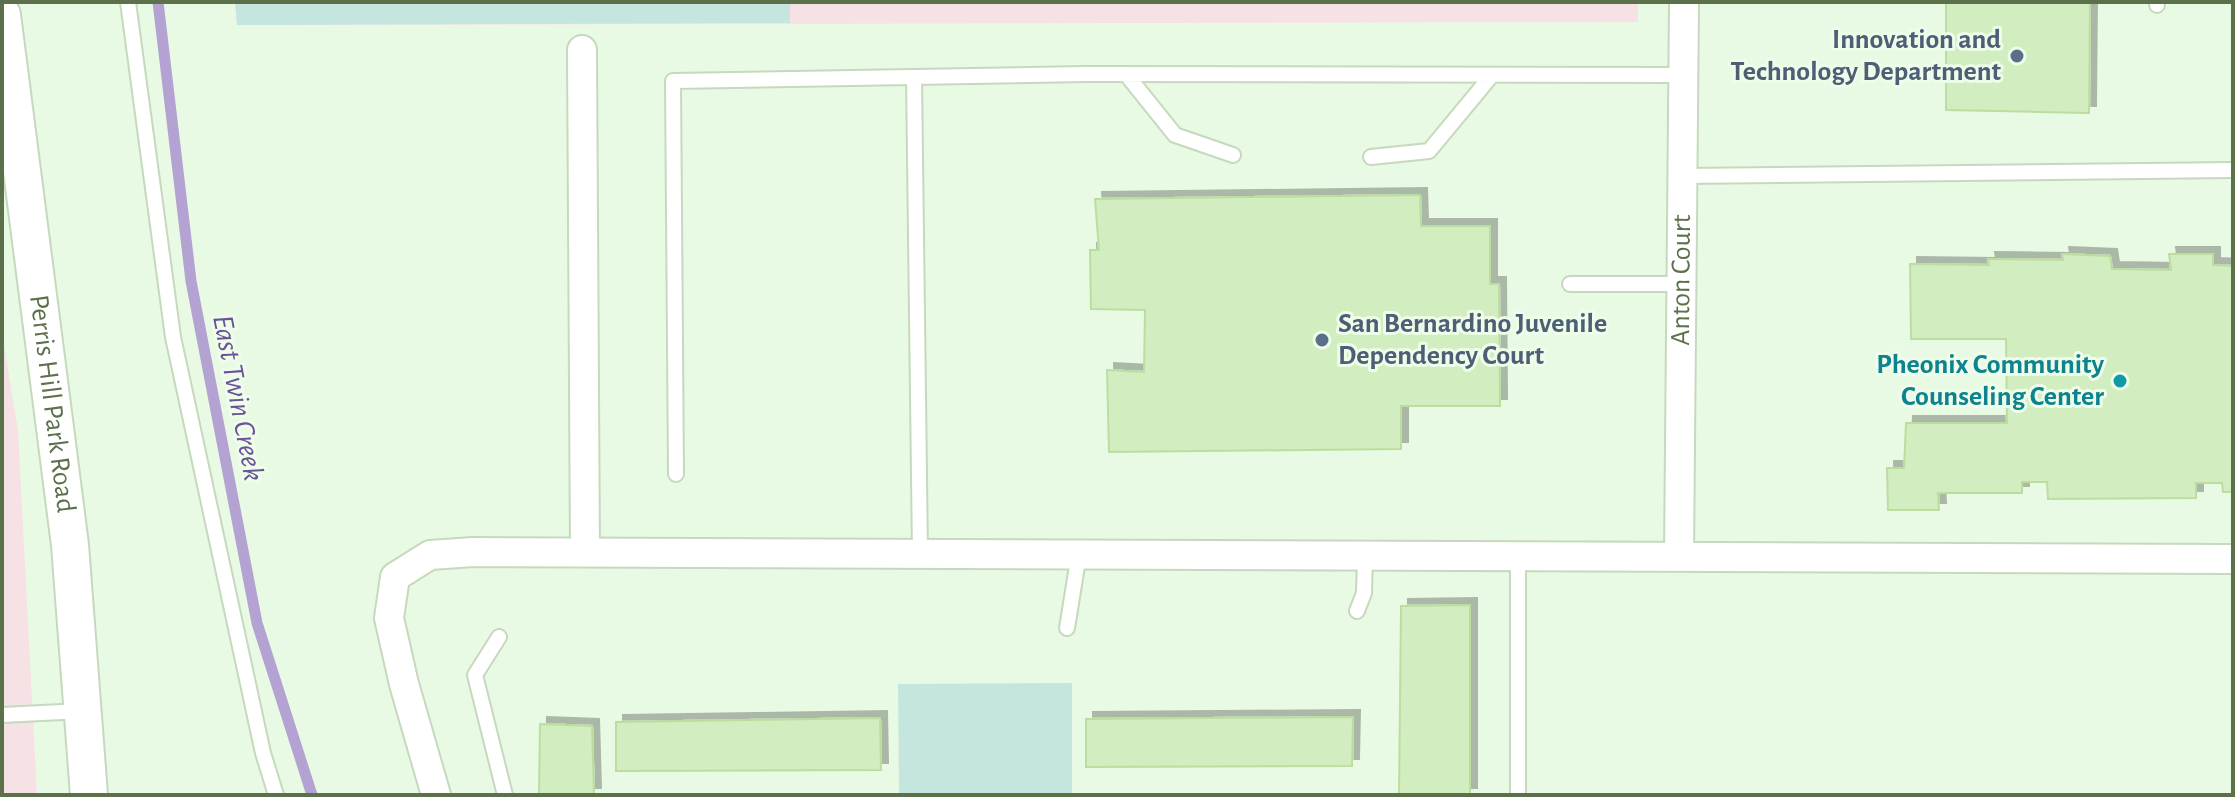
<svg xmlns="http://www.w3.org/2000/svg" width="2235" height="797" font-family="'Alegreya Sans',sans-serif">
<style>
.education{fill:#f6e1e5}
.green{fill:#c4e6df}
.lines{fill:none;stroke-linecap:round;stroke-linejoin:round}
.stream{stroke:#b3a2d2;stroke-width:11}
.building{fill:#d2edbf;stroke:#bbdea0;stroke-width:2;filter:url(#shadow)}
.service-casing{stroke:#c6d9bc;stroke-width:18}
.minor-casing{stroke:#c6d9bc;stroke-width:32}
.tertiary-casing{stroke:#c6d9bc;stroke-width:40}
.service{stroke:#fff;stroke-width:14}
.minor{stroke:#fff;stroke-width:28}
.tertiary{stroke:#fff;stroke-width:36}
.service-dot{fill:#5c6f8a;stroke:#eefdea;stroke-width:3}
.culture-dot{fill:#0f9aa8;stroke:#eefdea;stroke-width:3}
.labels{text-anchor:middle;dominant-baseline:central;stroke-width:6;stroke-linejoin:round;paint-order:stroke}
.service-label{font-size:28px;font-weight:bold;fill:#4e5e75;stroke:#eefdea;text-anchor:end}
.street-label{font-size:28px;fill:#5c704c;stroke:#eefdea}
.culture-label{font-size:28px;font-weight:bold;fill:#0d838f;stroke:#eefdea;text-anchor:end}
.water-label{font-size:30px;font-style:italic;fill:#6a5296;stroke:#eefdea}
</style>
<defs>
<filter id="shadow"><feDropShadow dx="7" dy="-7" stdDeviation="0" flood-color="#0004"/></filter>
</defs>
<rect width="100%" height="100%" fill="#e9fae4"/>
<path class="education" d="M235,2h1403v20l-1401,3z
M2,333l16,97 19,365h-35z"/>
<path class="green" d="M235,2h555v21l-553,2z
M1072,683v112h-173l-1,-111z"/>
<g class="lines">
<path class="stream" d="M158,2l33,279 66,342 55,172"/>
</g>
<path class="building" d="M1946,2h144l-1,111 -143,-3z
M1420,195l1,31h69v58h9l1,122h-99v43l-292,3 -2,-82 37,2 1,-62 -54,-1 -1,-59h9l-4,-51z
M2062,254l48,2 2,13 59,1 -2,-16h44v11l20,1v226h-10l-1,-9h-26v15l-148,1 -1,-17h-25v11h-84l1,17h-51l-1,-42h17l2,-45h101l-1,-84h-95l-1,-75 79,1 -1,-6 75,1z
M1470,605v190h-71l2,-189z
M1353,717l-1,49 -266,1v-48z
M880,718l1,52 -265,1v-49z
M540,724l52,2 2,69h-55z"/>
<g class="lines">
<g class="service-casing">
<path id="service" d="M128,2l45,335 90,416 13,42
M2157,2v3
M1126,74l49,61 58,20
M914,77l6,477
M1371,157l58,-6 63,-76
M1683,176l550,-6
M1570,284h112
M676,474l-3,-393 414,-7 597,1
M1518,556v239
M1357,611l7,-18 1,-37
M1067,628l12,-74
M499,637l-24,38 30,120
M2,715l80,-4"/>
</g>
<g class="minor-casing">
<g id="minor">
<path d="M582,50l3,502"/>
<path id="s1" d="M1679,556l5,-554"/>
<path d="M436,795l-32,-111 -15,-66 6,-41 35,-22 43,-3 1760,7"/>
</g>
</g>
<g class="tertiary-casing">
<g id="tertiary">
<path id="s2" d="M2,15l68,530 19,250"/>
</g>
</g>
<use href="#service" class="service"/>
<use href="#minor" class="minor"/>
<use href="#tertiary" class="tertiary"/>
</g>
<g class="service-dot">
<circle cx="2017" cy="56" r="8"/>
<circle cx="1322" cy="340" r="8"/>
</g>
<circle class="culture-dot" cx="2120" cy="381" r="8"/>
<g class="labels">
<g class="service-label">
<text x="2001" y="40">Innovation and<tspan x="2001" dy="32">Technology Department</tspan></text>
<text x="1338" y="324" text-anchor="start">San Bernardino Juvenile<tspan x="1338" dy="32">Dependency Court</tspan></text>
</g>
<g class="street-label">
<text stroke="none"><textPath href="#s1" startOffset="276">Anton Court</textPath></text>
<text stroke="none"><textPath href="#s2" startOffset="392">Perris Hill Park Road</textPath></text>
</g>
<g class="culture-label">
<text x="2104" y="365">Pheonix Community<tspan x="2104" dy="32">Counseling Center</tspan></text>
</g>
<g class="water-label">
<text transform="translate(238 398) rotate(79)">East Twin Creek</text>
</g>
</g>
<rect width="2235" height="797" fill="none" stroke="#5c704c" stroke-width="8"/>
</svg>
